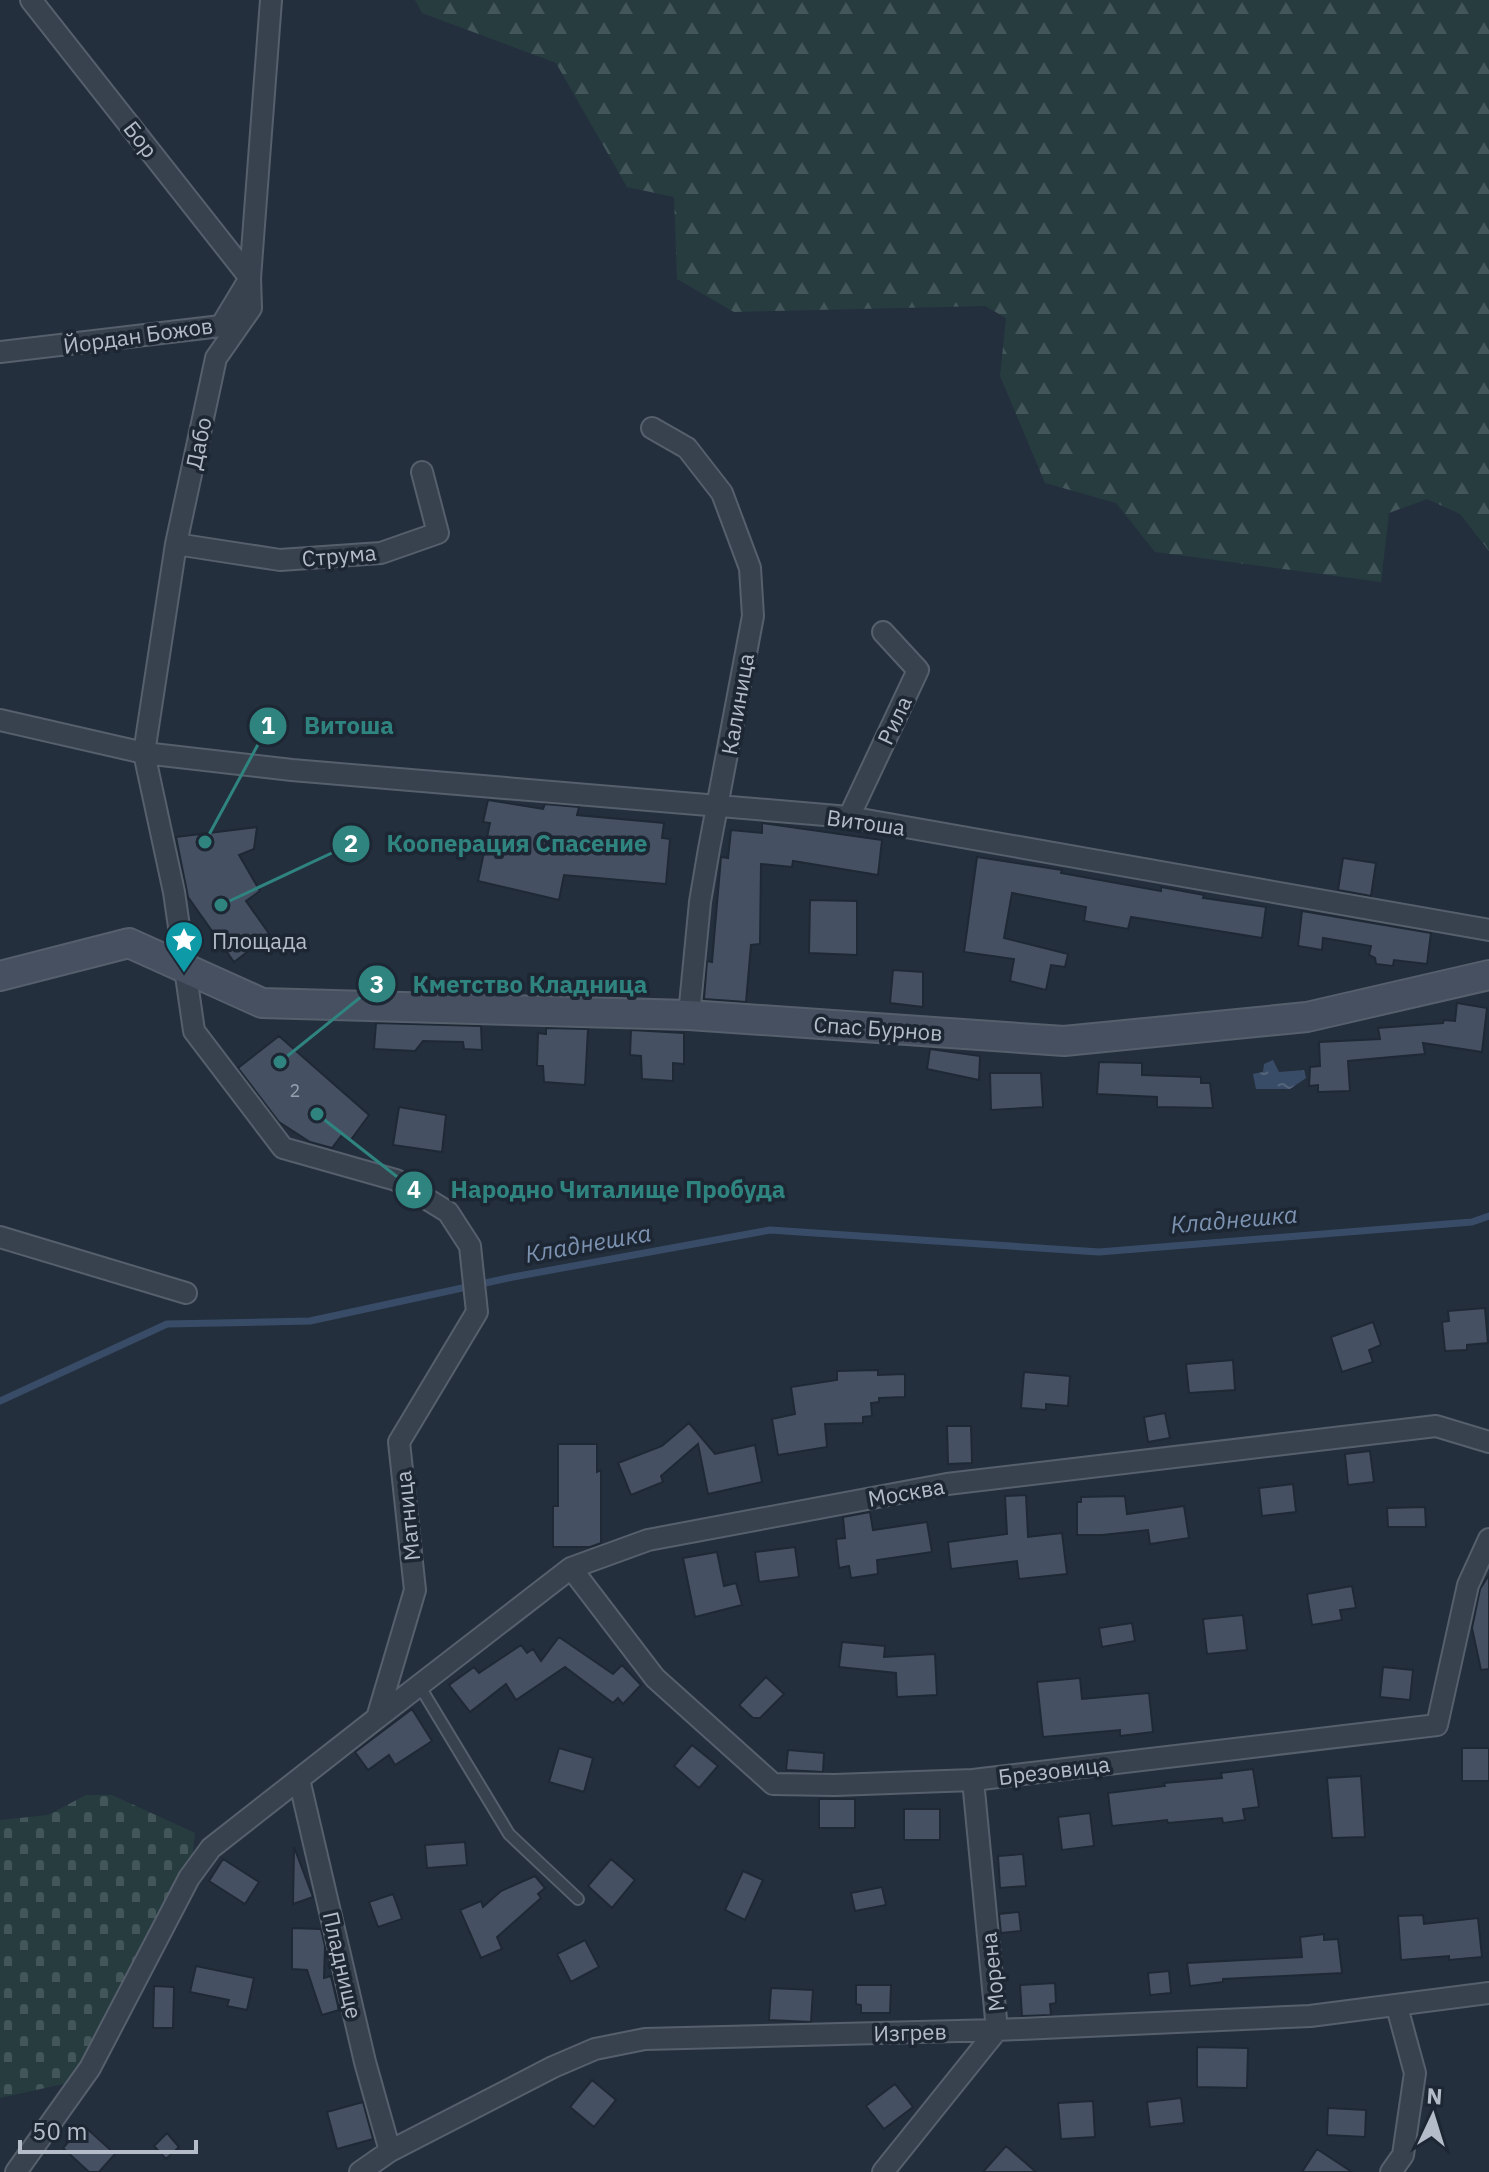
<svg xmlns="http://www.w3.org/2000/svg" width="1489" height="2172" font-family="'IBM Plex Sans',sans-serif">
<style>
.forest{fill:url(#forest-firs)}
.cemetery{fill:url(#cemetery-stones)}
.water{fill:url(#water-ripples)}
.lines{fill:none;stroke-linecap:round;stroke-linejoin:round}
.stream{stroke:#394c67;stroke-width:7}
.building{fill:#455162;stroke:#1f2835;stroke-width:2}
.lane-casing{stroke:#565f6c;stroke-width:14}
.street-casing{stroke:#565f6c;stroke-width:24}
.secondary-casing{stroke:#565f6c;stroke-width:32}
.lane{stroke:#38414e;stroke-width:10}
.street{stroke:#38414e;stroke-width:20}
.secondary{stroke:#465061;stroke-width:28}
.labels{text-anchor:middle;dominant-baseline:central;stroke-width:7;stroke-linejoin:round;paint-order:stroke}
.number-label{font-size:18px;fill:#98a1af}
.street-label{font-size:22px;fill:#b4bcc9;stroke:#1d2633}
.poi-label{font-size:22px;fill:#b4bcc9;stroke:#1d2633;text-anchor:start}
.water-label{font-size:24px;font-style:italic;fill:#7c92b1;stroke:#1d2633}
.leader{fill:none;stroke:#308480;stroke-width:3}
.callout-dot{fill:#308480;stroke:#1d2633;stroke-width:3}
.mark-label{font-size:24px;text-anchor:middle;font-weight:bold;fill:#fff}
.callout-label{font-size:24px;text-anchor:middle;font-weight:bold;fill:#308480;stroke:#1d2633;stroke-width:7;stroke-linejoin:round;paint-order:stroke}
</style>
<defs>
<pattern id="forest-firs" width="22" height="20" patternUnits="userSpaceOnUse" patternTransform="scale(2)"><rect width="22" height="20" fill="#263c3f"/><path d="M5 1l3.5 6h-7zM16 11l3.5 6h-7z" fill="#435659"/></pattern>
<pattern id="cemetery-stones" width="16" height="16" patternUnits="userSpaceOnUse" patternTransform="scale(2)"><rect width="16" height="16" fill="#263c3f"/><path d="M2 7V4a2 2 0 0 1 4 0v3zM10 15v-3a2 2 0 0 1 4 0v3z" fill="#435659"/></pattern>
<pattern id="water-ripples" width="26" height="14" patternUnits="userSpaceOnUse" patternTransform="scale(2)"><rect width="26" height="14" fill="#394c67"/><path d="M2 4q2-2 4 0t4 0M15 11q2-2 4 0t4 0" fill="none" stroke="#53647b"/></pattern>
</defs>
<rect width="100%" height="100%" fill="#242f3e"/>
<path class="forest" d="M415,0h1074v551l-29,-37 -33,-15 -38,14 -8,69 -226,-30 -39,-49 -71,-20 -45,-107 6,-58 -21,-12 -251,6 -57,-33 -3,-82 -47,-10 -71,-124 -134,-50z"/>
<path class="cemetery" d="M86,1795h26l83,38 -3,27 -120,222 -72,16v-278l48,-5z"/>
<path class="water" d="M1273,1060l6,12 25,-2 2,8 -16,11h-34l-3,-15 10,-2 1,-8z"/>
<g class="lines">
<path class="stream" d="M0,1401l167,-77 143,-3 203,-44 257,-47 329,22 373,-30 17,-6"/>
</g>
<path class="building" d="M488,800l55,9 2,-5 34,3 -2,8 87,8 -2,15 8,1 -4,45 -102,-9 -5,25 -81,-19 12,-58 -7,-1z
M762,823l120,17 -4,35 -85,-14 -1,6 -31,-3 -1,80 -9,1 -5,57 -42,-3 3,-38 5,1 9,-105 7,1 3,-28 31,3z
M257,827l-3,22 -15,6 21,36 -14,10 24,34 -36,27 -46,-65 -12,-60z
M977,857l85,13 -1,3 100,18v-4l43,8 -1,3 63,9 -4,31 -131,-21 -3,12 -44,-8 2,-14 -74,-14 -8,45 64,16 -3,13 -14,-2 -5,25 -36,-9 4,-22 -50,-7z
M1343,858l33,5 -5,33 -33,-6z
M810,900l47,1v54l-48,-2z
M1302,911l129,22 -4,31 -33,-4 -1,6 -17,-2 -1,-6 -6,-3 2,-9 -48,-8 -1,12 -24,-4z
M893,970l30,2v35l-33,-4z
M1457,1003l30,5 -5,44 -59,-9 2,11 -77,7 2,30 -32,1v-7l-9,1 1,-19 10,-1 -1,-24 61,-3 -2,-11 65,-5 1,-3 11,1z
M376,1023l105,3 1,24 -18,-1 -1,-7 -40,-1 -8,10 -41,-2z
M546,1028l42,1 -3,56 -41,-3 -1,-16h-6l1,-33 8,1z
M631,1030l53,3v31l-11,-1v18l-31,-2 -1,-23 -11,-1z
M279,1036l90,79 -19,26 -8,-6 -10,13 -22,-6 -31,-20 -41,-54z
M930,1049l50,7 -1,24 -52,-11z
M1099,1062l43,1v12l59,2v6h9l3,25 -56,-1v-10l-60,-3z
M990,1073h51l2,34 -52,3z
M399,1107l47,8 -4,37 -49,-7z
M1485,1308l3,35 -21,2v5l-22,1 -3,-29 7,-1 -1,-10z
M1373,1322l8,23 -12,5 4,12 -31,10 -11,-35z
M1233,1360l2,30 -46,3 -3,-29z
M878,1370v5l27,-1v23l-26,1v4l-8,1 1,13 -9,1v6l-38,1 2,23 -49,8 -6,-36 23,-5 -4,-27 46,-7v-9z
M1024,1372l46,4 -2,30 -22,-2v6l-25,-2z
M1165,1413l5,25 -22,4 -4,-25z
M689,1423l26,31 40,-9 7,37 -54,12 -10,-50 -37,32 2,6 -32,13 -13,-32 44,-17z
M947,1426h24l1,37 -24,1z
M558,1444h39v28l4,-2v73l-11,4h-37v-41h5z
M1370,1451l4,31 -26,3 -3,-31z
M1293,1484l3,28 -34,4 -3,-28z
M1026,1495l2,42 34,-4 5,41 -48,5 -2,-18 -66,8 -3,-27 59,-8 -2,-38z
M1125,1496l2,18 57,-8 5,32 -39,6 -2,-14 -46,5h-25v-33h4v-5z
M1425,1507l1,20h-38l-1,-19z
M870,1512l3,18 54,-8 5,30 -55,8 1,14 -27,4 -2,-12 -10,2 -3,-29 9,-1 -2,-21z
M795,1547l4,30 -40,5 -4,-30z
M717,1552l7,34 12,-3 6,22 -47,12 -12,-59z
M1489,1575v94l-8,1 -9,-42 8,-39z
M1352,1586l4,22 -16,2 2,10 -30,5 -5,-31z
M1243,1615l4,35 -40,4 -4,-35z
M1132,1623l3,18 -33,6 -3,-19z
M559,1637l54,37 9,-9 19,20 -18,19 -5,-6 -5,5 -48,-36 -49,33 -10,-16 -36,28 -21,-27 25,-18 5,6 42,-28 6,8 6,-4 8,12z
M842,1642l43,4 -1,11 51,-3 2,41 -40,2 -1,-24 -57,-6z
M1383,1667l30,3 -3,30 -30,-3z
M766,1677l18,17 -24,24h-7l-14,-13z
M1080,1678l2,21 67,-6 4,39 -33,4v-6l-77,7 -6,-55z
M412,1709l20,32 -37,24 -6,-10 -21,15 -13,-18z
M692,1745l26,21 -19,22 -25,-22z
M559,1748l34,10 -9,34 -35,-10z
M1462,1748h27v33h-27z
M788,1750l36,3 -1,19 -37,-2z
M1253,1769l6,38 -16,2 2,11 -22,3 -1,-5 -54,5 -1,-3 -55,6 -4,-33 57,-7 -1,-3 58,-5 -1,-5z
M1361,1776l4,61 -33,1 -5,-60z
M819,1799h36v29h-36z
M904,1809h36v31h-36z
M1090,1813l4,33 -32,4 -4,-33z
M465,1842l2,23 -40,3 -2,-23z
M294,1847l19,50 -20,7z
M1023,1854l3,32 -26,2 -2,-32z
M223,1859l36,23 -14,22 -36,-23z
M611,1859l24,21 -23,28 -24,-22z
M743,1871l20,9 -18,40 -20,-10z
M535,1876l10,12 -7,6 3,4 -44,39 5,12 -21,9 -21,-48 21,-9 2,6 18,-16z
M882,1887l4,18 -31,6 -4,-18z
M393,1894l9,25 -24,8 -9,-25z
M1019,1912l2,19 -20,2 -2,-19z
M1423,1915l1,9 54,-6 4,39 -33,3v-4l-48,4 -3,-44z
M292,1928l29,1 4,17 -1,32 7,-2 8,34 -17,5 -15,-45 -15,-1z
M1324,1934v6l14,-1 4,34 -119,6v3l-33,4 -3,-23 115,-6 -2,-20z
M585,1940l14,27 -28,15 -14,-28z
M196,1966l58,12 -7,32 -20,-4 2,-6 -39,-8z
M1169,1971l2,22 -21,2 -2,-22z
M1055,1983l1,20 -6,1 1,11 -29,1 -2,-31z
M856,1985h35l-1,28h-29v-8l-5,-1z
M154,1986l20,1 -1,41h-20z
M771,1988l42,2 -2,32 -42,-2z
M1197,2047l51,1 -1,40 -50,-1z
M592,2080l24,20 -22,27 -24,-20z
M895,2084l18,23 -29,22 -18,-23z
M1181,2098l3,25 -34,4 -3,-25z
M1093,2101l2,36 -34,2 -3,-36z
M363,2102l10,37 -36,10 -10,-37z
M1328,2108l38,2 -1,27 -38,-2z
M83,2125l32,29 -16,18h-10l-26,-24z
M167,2133l12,14 -13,12 -12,-13z
M1006,2146l30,26h-53z
M1317,2149l35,23h-50z"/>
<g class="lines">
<g class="lane-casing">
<path id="lane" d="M419,1685l90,149 69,65"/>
</g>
<g class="street-casing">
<path id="street" d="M0,352l221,-26 29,-48 -219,-278
M652,428l35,20 35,45 28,75 3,48 -44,233 -9,53 -11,113
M176,544l104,16 101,-7 57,-20 -16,-61
M0,720l144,33 148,17 557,47 640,113
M849,817l69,-147 -35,-38
M0,1237l186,56
M571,1568l84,110 118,106 62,1 138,-5 464,-55 31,-140 21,-46
M377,1718l194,-150 77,-28 299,-56 489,-58 53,16
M299,1779l66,283 25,89
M16,2172l74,-104 99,-190 22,-30 166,-130 38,-128 -16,-148 78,-130 -7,-66 -22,-34 -52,-32 -113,-32 -89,-117 -20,-139 -30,-139 32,-209 40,-186 35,-50 -1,-30 21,-278
M360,2172l30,-21 163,-84 42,-18 50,-10 352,-9 313,-14 179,-23
M883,2172l114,-142 -24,-250
M1391,2172l12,-17 12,-82 -18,-66"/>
</g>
<g class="secondary-casing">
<path id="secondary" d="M0,976l129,-33 133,60 427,12 375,26 243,-24 182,-42"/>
</g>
<use href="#lane" class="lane"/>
<use href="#street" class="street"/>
<use href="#secondary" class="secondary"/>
</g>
<defs>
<g id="sight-pin" transform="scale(2)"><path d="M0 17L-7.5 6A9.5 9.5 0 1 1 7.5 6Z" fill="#0f9aa8" stroke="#1d2633"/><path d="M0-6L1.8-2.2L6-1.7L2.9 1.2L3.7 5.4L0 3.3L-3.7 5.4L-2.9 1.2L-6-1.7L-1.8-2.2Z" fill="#fff"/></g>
</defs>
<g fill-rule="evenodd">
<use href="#sight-pin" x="184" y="940"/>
</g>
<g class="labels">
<g class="number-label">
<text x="295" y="1090">2</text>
</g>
<g class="street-label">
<text transform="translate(141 139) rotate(52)">Бор</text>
<text transform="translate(138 335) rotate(-8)">Йордан Божов</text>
<text transform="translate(198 443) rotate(-78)">Дабо</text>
<text transform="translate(339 555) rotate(-5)">Струма</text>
<text transform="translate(737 704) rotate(-80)">Калиница</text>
<text transform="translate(894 720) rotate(-65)">Рила</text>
<text transform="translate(866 822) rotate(8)">Витоша</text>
<text transform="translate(878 1028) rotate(4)">Спас Бурнов</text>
<text transform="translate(906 1492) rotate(-10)">Москва</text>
<text transform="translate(407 1516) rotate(-96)">Матница</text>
<text transform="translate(1054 1770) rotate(-7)">Брезовица</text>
<text transform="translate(343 1965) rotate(77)">Пладнище</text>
<text transform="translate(992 1972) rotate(-96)">Морена</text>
<text transform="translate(910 2032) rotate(-2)">Изгрев</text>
</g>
<g class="poi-label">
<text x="212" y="940">Площада</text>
</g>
<g class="water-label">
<text transform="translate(1234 1219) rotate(-5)">Кладнешка</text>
<text transform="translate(588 1243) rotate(-10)">Кладнешка</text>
</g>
</g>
<path class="leader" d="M205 842L268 726M221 905L351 844M280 1062L377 984M317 1114L414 1190"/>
<g class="callout-dot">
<circle cx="205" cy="842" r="8"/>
<circle cx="221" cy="905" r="8"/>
<circle cx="280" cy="1062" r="8"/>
<circle cx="317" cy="1114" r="8"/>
<circle cx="268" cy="726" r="20"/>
<circle cx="351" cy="844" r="20"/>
<circle cx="377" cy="984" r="20"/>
<circle cx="414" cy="1190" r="20"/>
</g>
<g class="mark-label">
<text x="268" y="734">1</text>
<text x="351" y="852">2</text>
<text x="377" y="993">3</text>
<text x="414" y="1198">4</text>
</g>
<g class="callout-label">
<text x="349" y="734">Витоша</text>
<text x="517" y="852">Кооперация Спасение</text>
<text x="530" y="993">Кметство Кладница</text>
<text x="618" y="1198">Народно Читалище Пробуда</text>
</g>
<g transform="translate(1433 2116) rotate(4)" stroke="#1d2633" stroke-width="6" paint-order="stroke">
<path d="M0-6L14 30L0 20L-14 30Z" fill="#b4bcc9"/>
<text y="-12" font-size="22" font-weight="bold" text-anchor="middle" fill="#b4bcc9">N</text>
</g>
<path d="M20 2140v12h176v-12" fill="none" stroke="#b4bcc9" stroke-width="4"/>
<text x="32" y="2140" font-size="24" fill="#b4bcc9" stroke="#1d2633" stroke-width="6" paint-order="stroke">50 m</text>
</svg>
